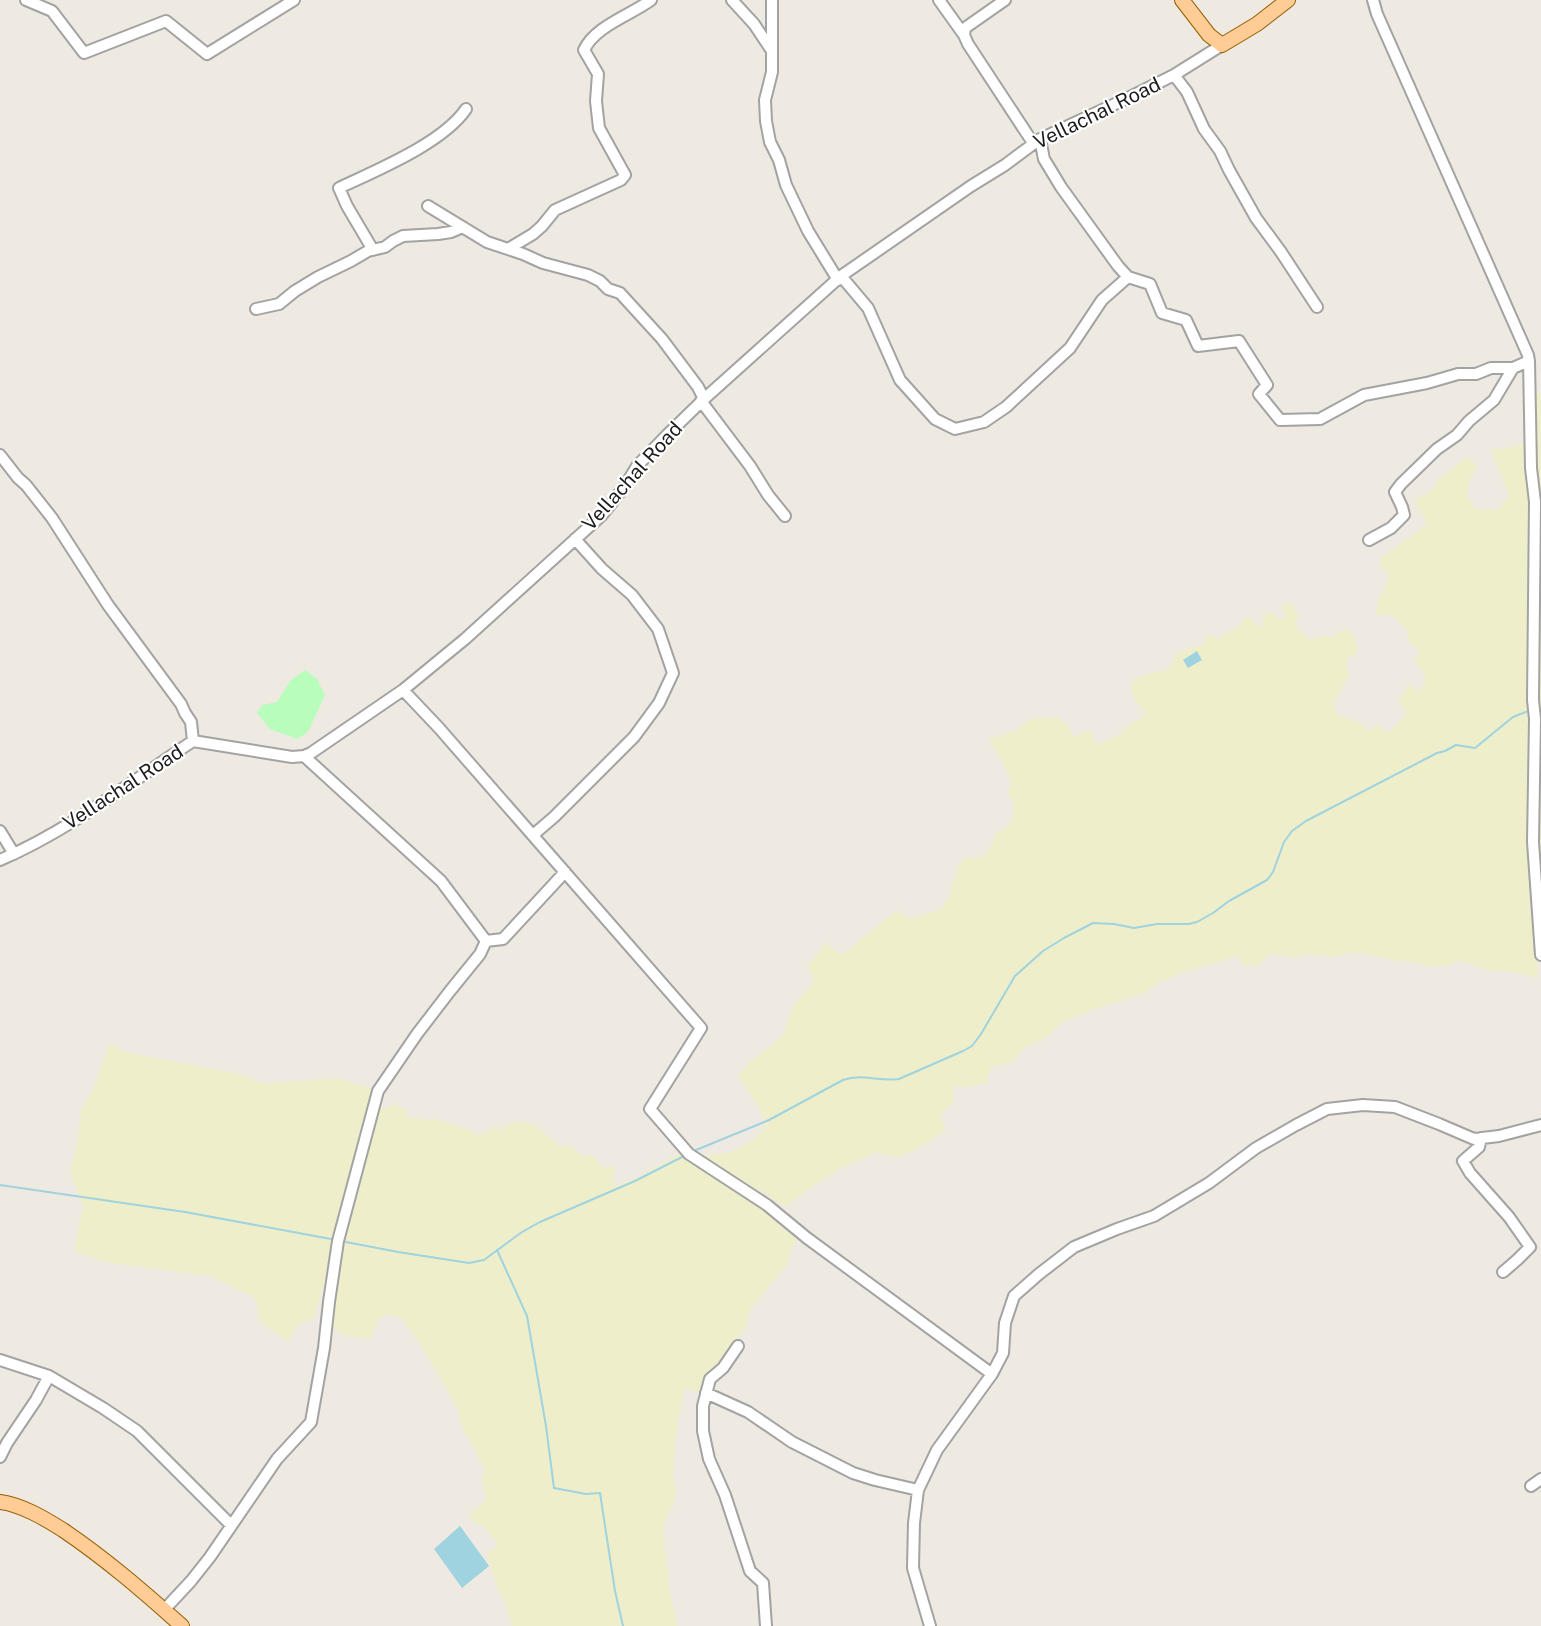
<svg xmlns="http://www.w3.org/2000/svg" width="1541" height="1626" font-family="'Public Sans',sans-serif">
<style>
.farmland{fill:#eeefca}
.park{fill:#b9fdbc}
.water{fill:#9ed3df}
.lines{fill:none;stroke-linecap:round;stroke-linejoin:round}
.stream{stroke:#9ed3df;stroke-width:2}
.minor-casing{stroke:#a3a3a3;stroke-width:14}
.major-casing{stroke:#945c00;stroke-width:16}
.minor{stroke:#fff;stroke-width:10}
.major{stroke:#ffcc95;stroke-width:14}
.labels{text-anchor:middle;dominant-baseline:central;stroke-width:4.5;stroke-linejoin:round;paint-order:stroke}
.street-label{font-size:20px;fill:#1c1c1c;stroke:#fff}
</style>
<rect width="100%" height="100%" fill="#eee9e1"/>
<path class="farmland" d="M1535,393h6v109l-6,-37z
M1524,443l7,60 -3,70 1,126 2,22 -2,120 9,137 -22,-6 -29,-2 -28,-10 -13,6 -15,1 -14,-4 -34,-5 -18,-5h-17l-17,4 -23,-3 -16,4 -22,-5 -10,12 -17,1 -4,-10 -59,17 -20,9 -18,12 -56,18 -25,11 -16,16 -20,8 -11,15 -23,5 -4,16 -19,4 -15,-1 1,17 -14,12 5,15 -15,11 -13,8 -21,9 -20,-6 -42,20 -50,35 -22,-16 -17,-6 -43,-29 29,-4 18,-9 17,-16 -6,-18 -22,-33 13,-15 32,-25 10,-31 13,-13 8,-12 -7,-13 19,-24 13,11 8,-2 19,-17 31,-24 14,8 32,-11 6,-12 9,-29 6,-9 18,-1 9,-10 5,-14 13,-8 4,-11 1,-10 -6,-11 3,-13 -14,-28 -9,-12 31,-11 10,-10 28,-2 10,7 6,13 18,-8 4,16 27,-11 1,-5 23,-14 -12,-16 -3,-13 4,-7 9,-4 25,-6 7,-15 17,-7 11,-2 3,-11 10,5 21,-12 5,-7 8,-3 7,9 7,-1 -5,-8 12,-5 8,8 6,-2 -5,-13 9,-3 9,14 -4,6 3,7 13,11 11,-4 11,1 9,-7 10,2 6,20 -12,8 2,18 -14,23 2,13 27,10 3,7 14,-5 7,7 9,-7 10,-12 -7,-14 10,-16 9,8 8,-9 -3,-11 -8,-10 4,-12 -12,-11 1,-9 -17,-15 -15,-1 2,-15 8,-13 3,-10 -9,-11 2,-8 40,-29 5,-5 -12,-20 4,-6 13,-6 6,-12 31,-23 8,11 -7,12 -3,9 1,10 8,11 21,1 12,-14 -18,-47h14z
M1541,573v289l-1,-20 -1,-145z
M109,1044l20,9 105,20 31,11 72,-6 41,13 -64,227 -17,7 -8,17 -29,-20 -5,-24 -45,-22 -106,-14 -30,-11 9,-44 -13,-35 8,-35 3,-26 14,-26z
M395,1102l4,6 8,1 -2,7 21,4 9,-1 32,10 12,6 8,-3 8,-6 4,4 13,-7 11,-1 10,2 28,23 6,-3 9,6 6,6 7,-2 7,5 7,9 13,-2 -3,14 4,6 25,-11 41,-23 76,51 40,32 -9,18 -3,12 -37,45 -5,18 -15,21 -8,6 -3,11 -12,12 -6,14 -16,-3 -7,30 -2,17 -3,37 3,23 -12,28v17l6,51 7,34h-165l-7,-23 -7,-14 -5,-14 -6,-22 11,-8 -14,-19 -9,-2 -6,-10 5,-5 10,-6 2,-8 -4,-12 3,-15 -6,-8 -3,-9 -9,-14 -8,-19v-6l-22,-40 -19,-31 -17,-23 -15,-4 -8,6 -8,20 -8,-2 -16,-2 -16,-10 6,-49 40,-171 3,2h10z"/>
<path class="park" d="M305,670l12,9 8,16 -17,37 -11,7 -27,-10 -13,-16 5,-8 15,-3 14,-22z"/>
<path class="water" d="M1197,651l5,9 -14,8 -5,-8z
M460,1526l29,40 -27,22 -28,-39z"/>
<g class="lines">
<path class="stream" d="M696,1150l73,-30 74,-40c21,-7 35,2 56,-1l64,-28 9,-5 9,-12 34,-58 28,-25 21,-13 29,-15 21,1 20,4 23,-4h32l8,-2 16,-9 16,-12 38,-21 6,-8 11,-30 8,-11 14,-10 131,-68 8,-2 11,-6 19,3 38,-31 18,-7
M0,1185l185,27 146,27
M346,1242l52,10 71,11 15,-3 38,-28 18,-10 95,-41 47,-24
M497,1250l30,66 19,110 8,62 32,6 14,-1 15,98 8,35"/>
<g class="minor-casing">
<path id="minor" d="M26,0l26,11 32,42 82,-32 41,33 87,-54
M732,0l22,24 18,27
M772,0v72l-7,28 1,21 4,21 9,18 7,25 22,46 30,49
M939,0l25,35
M1005,0l-40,28 -1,7 4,9 65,99
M1373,0l4,14 151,341 1,6 2,107 4,34 -2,198 2,19 -2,123 8,113
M1174,75l13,17 17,37 16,22 9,19 27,48 25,34 36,55
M428,206l59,36 36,12 20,9 45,12 12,6 8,8 12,4 42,46 36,48 6,12
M508,249l25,-15 9,-8 13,-16 66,-30 4,-5 -26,-47 -3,-27 2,-27 -14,-24c11,-24 47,-35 67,-50
M373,250l-26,-44 -8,-18c38,-18 104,-45 127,-79
M841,276l27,32 32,72 35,39 20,10 29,-7 22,-15 64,-59 32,-48 26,-23 -10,-11 -57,-79 -17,-28 -4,-20
M1128,277l22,7 12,29 24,7 12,26 41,-5 28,44 -8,9 21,26 40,-1 44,-24 63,-12 31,-9h18l15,-6h22l16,-7
M256,309l23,-5 16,-13 23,-14 33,-16 17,-10 17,-4 8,-6 10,-5 35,-2 13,-2 12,-5
M701,401l49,65 18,29 17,21
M0,455l18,23 8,7 26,33 56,87 73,99 4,9 6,9 2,19
M1369,540l22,-12 13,-13 -2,-8 -7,-15 6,-8 36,-35 20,-14 12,-14 25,-21 19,-32
M403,690l36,38 262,300 -51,81 39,45 78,51 40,33 185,136
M0,831l14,23
M533,835l21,-18 80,-80 25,-34 14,-30 -15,-44 -26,-34 -30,-26 -27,-30
M0,860c68,-29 131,-78 193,-119l99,16 12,-1 7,-3 92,-63 62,-51 137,-124 23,-29 12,-20 30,-31 37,-36 137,-123 130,-90 34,-21 35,-26 90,-42 44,-22 48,-30
M486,941l17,-2 62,-67
M1481,1138l-2,9 -16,14 7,12 39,44 21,30 -13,13 -14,12
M738,1346l-15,22 -13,11 -7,27v25l6,28 16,36 25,76 13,12 3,43
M0,1360l49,16 -13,24 -29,43 -7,14
M49,1376l54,32 34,23 94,94
M706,1393l42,19 44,30 61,31 22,7 43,10
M1531,1486l10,-7
M164,1610l27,-29 19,-24 67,-98 34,-37 13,-74 5,-46 9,-61 40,-150 39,-57 33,-43 30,-37 6,-13 -45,-60 -137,-125
M930,1626l-17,-58 1,-45 4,-33 19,-40 55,-76 11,-21 2,-30 9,-27 25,-22 35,-27 43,-18 37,-13 55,-33 47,-35 40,-23 31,-16 36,-4 32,2 44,17 35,15 25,-3 42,-11"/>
</g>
<g class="major-casing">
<path id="major" d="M1182,0l27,35 13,10 35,-21 31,-24
M0,1502c22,3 44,16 63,28 43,29 81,62 119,96"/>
</g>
<use href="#minor" class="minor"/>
<use href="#major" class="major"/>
</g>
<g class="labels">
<g class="street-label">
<text transform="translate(1097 113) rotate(-26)">Vellachal Road</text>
<text transform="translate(632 476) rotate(-48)">Vellachal Road</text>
<text transform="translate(123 787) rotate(-33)">Vellachal Road</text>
</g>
</g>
</svg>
